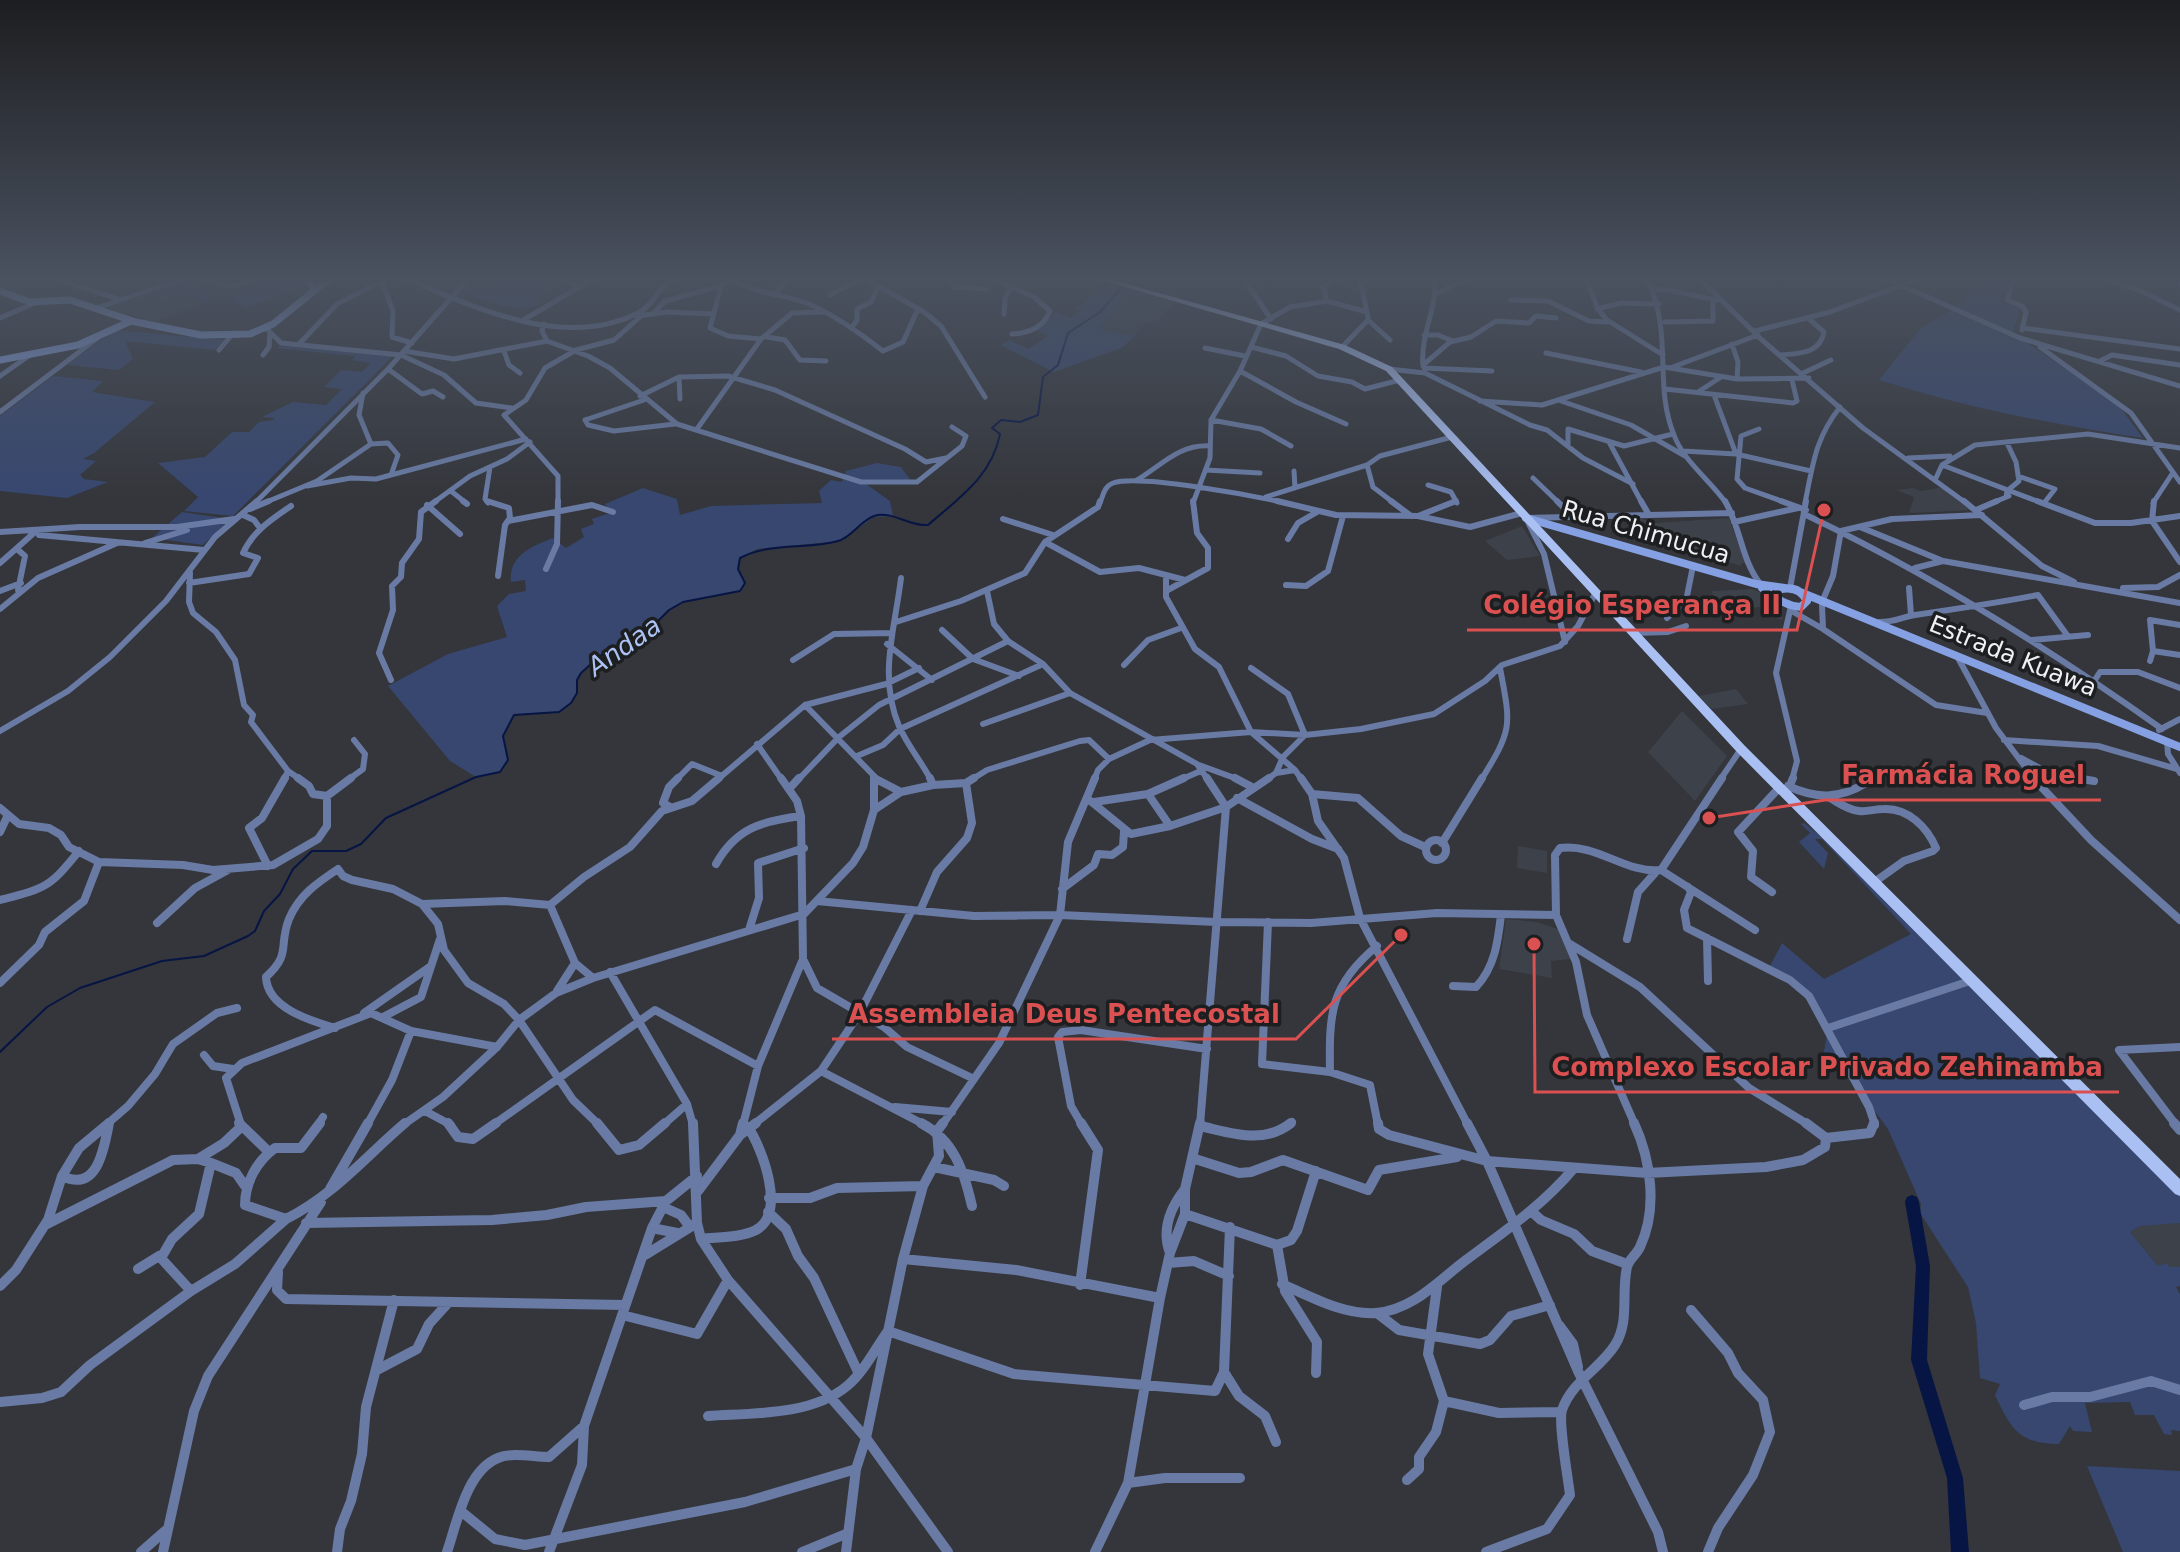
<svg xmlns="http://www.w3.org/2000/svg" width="2180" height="1552" font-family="'DejaVu Sans',sans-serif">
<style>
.built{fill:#3c414a}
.green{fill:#37476f}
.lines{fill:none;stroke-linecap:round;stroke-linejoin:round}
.stream{stroke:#071544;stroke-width:2}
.river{fill:#071544;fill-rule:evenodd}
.street-far3{stroke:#697ba4;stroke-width:5}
.street-far2{stroke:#697ba4;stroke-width:6}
.street-far1{stroke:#697ba4;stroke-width:8}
.street{stroke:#697ba4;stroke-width:10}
.secondary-far1{stroke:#85a1e3;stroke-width:7}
.secondary{stroke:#85a1e3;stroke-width:8}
.primary{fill:#aac0f3;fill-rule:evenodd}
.labels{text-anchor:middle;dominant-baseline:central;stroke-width:7;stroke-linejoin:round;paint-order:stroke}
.street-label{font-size:24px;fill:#eff1f4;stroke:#1d1e20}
.water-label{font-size:26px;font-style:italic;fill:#acc2f2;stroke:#1d1e20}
.leader{fill:none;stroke:#db5051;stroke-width:3}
.callout-dot{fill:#db5051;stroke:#1d1e20;stroke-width:3}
.callout-label{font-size:26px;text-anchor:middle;font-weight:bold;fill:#db5051;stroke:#1d1e20;stroke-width:7;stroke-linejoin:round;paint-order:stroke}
</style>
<rect width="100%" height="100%" fill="#34363b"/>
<path class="built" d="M187,279h7l27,16 -68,28 -50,-17z
M1130,290l44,12 -18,22 -10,-2 -11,14 -37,-6z
M1943,487l31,23 -65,3 5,-16 -18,-7 17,-2 8,3z
M1638,518l18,5 73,-5 16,45h-4v3l-108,-33z
M1522,526l18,30 -33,4 -22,-19z
M1752,589l18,7 -4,3 5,5 12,3 -1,13 -20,-6 1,-8 -46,10 -5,-25z
M1736,689l12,15 -36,5 -13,-13z
M1682,711l45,45 -32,45 -47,-49z
M1518,846l29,5v22l-30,-5z
M1506,919l31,3 21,7 13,30 -20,2 1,17 -53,-9z
M2180,1223v63h-5l-45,-54 11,-7z"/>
<path class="green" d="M191,279l6,10 7,-2 13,10 -14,5 -14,-11 -30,9 -5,-10z
M264,279h35l7,5 -60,24 -20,-13z
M471,279h7l-4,10 6,4 18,-14h44l17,5 -24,16 6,1 -2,4 -14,4 -23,-3 -37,-12 -2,-5z
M1986,279l24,2 -9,21 20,6 -9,25 104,69 27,36c-89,-13 -178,-31 -264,-58l41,-51 38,-23z
M1107,284l23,6 -31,40 36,6 -14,12 -67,24 -53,-27 8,-5 20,9 19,-13 -11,-6 19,-18 15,6 10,-7 -5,-3z
M114,330l111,10 -11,10 -89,-9 8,18 -14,11 -52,-5z
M279,346l114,10 -160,160 -49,-5 14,-14 -40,-34 47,-6 27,-25h17l10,-10 14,-2 1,-2 -12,-1 31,-15 33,3 16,-16 -18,-2 17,-17 21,2 9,-9 -19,-3 3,-4 -78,-8z
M53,376l50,5 -11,11 63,10 -61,51 -11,6 13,2 -16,14 4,4 24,3 -41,16 -67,-7v-75z
M877,463l24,4 11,15 -46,2 24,17 3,15 -19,1 -34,24 -83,8 -17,9 -1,11 6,14 -5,8 -57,11 -14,8 -23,23 -46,23 -19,17 -4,7v13l-6,10 -12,9 -45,3 -10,21 4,24 -8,12 -24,5 -26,-16 -62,-75 60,-32 59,-17 -10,-31 12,-12 17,-3 -1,-11 -14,2c-3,-26 21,-36 42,-44l13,10 18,-11 -3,-8 13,-5 -2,-5 18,-6 -5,-9 38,-16 34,11 3,16 31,-9 111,-3 -3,-12 12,-11 11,2 4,-11z
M182,512l48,7 -27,26 -51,-7z
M1804,823l19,15 357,357v28l-40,3 -10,6 28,34 9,-3 2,4h11v19l-4,1 4,7v137l-9,-1 1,5 -8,-1 -10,-19h-19l-5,-13 -45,1 7,29 -19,-1 -3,-5 -11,18c-40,-1 -47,-13 -64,-49l5,-11 -20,-6 -4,-55 -8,-36 -48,-74 1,-9 -33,-75 -23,-31 -16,-28 -26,-12 5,-30 -28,-45 -30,-17 12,-23 42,36 87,-45 -89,-95h-7l13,14 -4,16 -25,-27 11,-9 -9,-9z
M2087,1466l93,5v81h-57z"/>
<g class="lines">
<path class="stream" d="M0,1052l47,-45 33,-19 82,-27 42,-5 44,-20 7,-5 9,-20 16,-17 13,-25 19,-18h34l15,-7 25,-26 90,-41 24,-5 8,-12 -5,-24 11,-21 45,-3 12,-9 6,-10v-13l4,-7 19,-17 45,-22 24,-24 14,-8 57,-11 5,-8 -7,-14 2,-11c31,-16 65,-8 98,-17 13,-3 22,-20 36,-25 18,-6 36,11 54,9 31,-27 64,-49 72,-91l-8,-6 9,-8 19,2 18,-7 5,-38 15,-12 10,-32 32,-21 21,-24"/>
<path class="river" d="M1912,1195l5,2 2,5 11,64 -3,94 36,118 6,74h-18l-4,-74 -36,-118 5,-94 -11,-64 2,-5z"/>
<path class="street-far3" d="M57,279l61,20
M201,279l30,7 28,-7
M381,279l12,32 -1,26 20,6
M407,279c69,29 157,71 231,34 16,-8 19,-25 34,-34
M563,279l16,8
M730,279l-9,7 -11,42 18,8 33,3
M732,279c24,15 52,15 77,25 27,12 51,29 74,47l20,-9 15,-33
M866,279l58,33 17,14 44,71
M946,279l8,8 33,2
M994,279l40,18 16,14c-7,17 -21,22 -38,23
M1244,279l27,40
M1360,279l7,33
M1586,279l12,30 9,11 56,35
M1647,279c27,55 6,105 27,156 10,27 36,45 52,68
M1700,279l61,60 102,89 103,75
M1887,279l133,59 160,48
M2014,279l-7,21 15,6 4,6 -4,18
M2104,279l37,12 39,19
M2177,279l3,6
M1653,289c23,0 42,8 65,11
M1437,293l30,-14
M774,295l14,-16
M830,295l30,-16
M1511,300l37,1 41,20 19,1
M1327,301l-4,-15 13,-7
M96,308l87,-29
M1597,309l24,-6 38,1
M653,314l12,-13 56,-15
M1004,314l1,-16 6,-11
M637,316l30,-4 47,2
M0,318l37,-16
M525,319l68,-40
M1665,322l48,-1v-22
M544,324l-2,7 5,10 41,15 22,12 67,56 184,58h56l45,-36 4,-10 -14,-9
M852,327l5,-7v-11l14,-7 7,-15
M266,328l15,15 120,12 43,20 32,28 36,5
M2022,328l158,21
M1755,331l75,-19 88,-33
M1424,335h14l15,6
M767,337l18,3 15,20 26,1
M299,344l38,-40 49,-25
M1732,344l6,18 -1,17
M1251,347l35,9 32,20 34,6 13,7 35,-9
M1342,347l26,-27
M2040,347l91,66 49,69
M1205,348l40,8
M219,350l11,-13
M404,351l50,8 93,-18
M504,351l5,14 11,8
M1546,353l95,19
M263,355l6,-8 1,-15
M1781,355c18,-2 39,-1 43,-23l-16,-14
M2102,360l10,-5 68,10
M1423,365l27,-23 21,-5 25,-16 33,2 7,-7 20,2
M1423,366c-3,-31 14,-57 12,-87
M1424,368l68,3
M1670,368l88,-33
M388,369l34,25 11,-3 10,6
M1389,369l36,4 105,52 17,5 36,28 50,26
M1240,371l56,31 50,22
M1803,373l28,-13
M0,376l30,-21
M679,377l1,22
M1665,389l128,14 4,-2 -5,-21
M1698,392l23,-15
M363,393l-4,22 12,29
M1714,395l22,59
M640,396l39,-19 49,-1 47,14 130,59 21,13 20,-4
M1480,401l62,4 122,-38 73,12 72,-1
M1561,401l70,24 54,31
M0,412l99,-75
M585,420l3,5 26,6 61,-7
M585,420l59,-20
M1211,420l50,9 30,17
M697,429l64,-90 31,-26 30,-1
M1759,429l-18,7 -4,43 8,9 42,15
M1609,442l33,61
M1568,446v-17l56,17 49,-12
M1683,451l53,3 75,17
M1908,458l42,-2
M1367,465l6,22 21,16
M1942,465l100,38
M1206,470l54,3
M1294,471l1,17
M2018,476l37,13 -11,14
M1533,478l26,25
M1137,480c25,-15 42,-36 73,-34
M1935,480l7,-15 33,-20 113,-11 92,14
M1428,485l23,7 6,11
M307,486l44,-8 25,1 150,-40
M451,491l15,12
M1266,497l101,-32 13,-9 72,-19
M2006,497l1,-6 12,-10 -3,-19 -9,-19
M255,503l133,-134 80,-90
M264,503l53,-22 54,-37 17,-1 10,12 -7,20
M433,503l37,-27 37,-17 23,-17
M488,503l-3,-4 5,-32
M558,503v-27l-54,-61 22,-15 19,-32 31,-18 38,-10 27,-24
M1100,503c3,-7 4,-17 13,-20 27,-9 141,13 173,20
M1193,503l17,-45 1,-38 29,-49 21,-47 29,-17 37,-6 40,11 1,8 22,20
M1805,503c8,-39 10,-64 35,-96
M1992,503l17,-7
M2153,503l19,-29"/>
<path class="street-far2" d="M463,501l4,3
M487,501l22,7 1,10 -5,7 -7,51
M1277,501l59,14 82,1 52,11 52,-14
M1391,501l20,15
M1557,501l15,15
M1641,501l8,14
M1725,501c16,27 16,59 36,84
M1781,501l25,9
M1964,501l78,65 32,16
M2037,501l58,22h36l49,-7
M2154,501l-2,20 28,41
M427,505l33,29
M250,509l19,-8
M1976,510l21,-9
M243,515l11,5 6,8
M1806,515c126,60 242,133 356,214
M1418,516l38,-15
M1003,519l50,16
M508,521l84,-16 21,7
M1734,522l64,-14
M1860,527l83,34 237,42
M1841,531l51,-12 90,-4
M0,532l80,-5h97l57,-8
M39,535l165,15
M1288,539l10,-16 19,-11
M1045,542l55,30 39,-4 46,12
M145,543l42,-13
M17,549l8,7 -7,34
M0,563l35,-31
M1915,568l28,-7
M546,569l11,-25 1,-43
M190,573l-1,29 4,11 23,19 19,28 9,45 9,10 -2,7 37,49 13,9
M1166,575v22l29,52 24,18 32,65 44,38 7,10
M901,578c-6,51 -23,98 -2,148 8,19 22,35 32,54
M189,583l60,-9 9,-16 -15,-5c10,-22 29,-34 48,-47
M1286,585l20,1 22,-15 15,-55
M1790,588l16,-87
M1909,588l2,27
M2123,588l35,-1 22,-12
M0,591l21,-8
M987,591l7,33 14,17 35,23 27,29 127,71 11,16
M1166,591l42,-23v-20l-11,-15 -4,-32
M1822,602l11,-26 8,-45
M1791,606l-15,67 21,88 -5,19
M0,609l38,-31 79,-35
M1790,610l33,19 -1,-24
M1667,618l19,-17 7,-35
M896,622l65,-21 64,-28 20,-31 53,-35 2,-6
M1879,622c17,0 22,-5 36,-7 41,-6 82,-12 123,-20l29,40
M1823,629l113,76 51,8
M942,630l31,29 46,17
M1633,633l35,-1 18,-6
M2032,640l56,-5
M1565,642l-21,-88 -18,-36 206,-5
M887,644l45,36
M2153,651l-3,-31 30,5
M1957,656l39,72 39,52
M793,660l41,-26 58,-1
M2150,661l3,-10 27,4
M1124,665l24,-25 33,-12
M1251,668l37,26 17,41 -22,22 -7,16
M391,680l-12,-27 14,-43 -1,-24 9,-9 1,-14 17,-24 2,-27 15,-11
M2093,683l7,-11h38l42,16
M805,705l73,75
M983,724l87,-31
M2159,730l21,-11
M0,731l68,-40 42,-34 56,-56 49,-64 42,-36
M2004,740l94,6 79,23
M2167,741l1,13 12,19
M757,744l25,36
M857,756l26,-11 17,-16 143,-65
M2021,758l30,16 37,6
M1199,765l41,15
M284,780l4,-9
M348,780l15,-11 2,-15 -11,-14
M676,780l16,-16 30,12
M717,780l88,-75 81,-21 33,-16
M798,780l41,-43 40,-32 129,-64
M971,780l16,-10 93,-29 9,-1 20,19
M1094,780l4,-10 11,-11 41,-19 101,-8 54,3 56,-6 73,-15 51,-33 17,-16 58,-19 18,-20 17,-32
M1180,780l23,-10
M1266,780l10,-7 19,-3
M1481,780c32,-51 30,-54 19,-112
M1720,780l21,-31"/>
<path class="street-far1" d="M298,778l11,8 4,8 14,2 24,-18
M874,778l27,14
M874,778v32
M930,778l3,7
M1235,778l17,9
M1301,778l11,16 6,27 26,37 16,60 108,207
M2033,778l58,62 89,80
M2076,778l18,3
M1788,786c28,13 52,13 78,-3
M789,789l10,-11
M1148,794l22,32
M1312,794l46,4 43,38 24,11
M1786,795l7,-17
M1237,798l75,41 26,10
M1830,798c9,5 18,12 29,13 8,1 16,-2 25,-2 24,-1 43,18 52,39l-3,3 -29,10 -31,22
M1088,799l43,35 39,-8 56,-19 -19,-29
M1094,802l54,-8 36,-16
M670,807l-7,-4 6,-16 9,-9
M0,808l19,16 30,4 12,7 8,12 30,15 84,3 30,5 60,-5 45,-26 9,-13v-30
M0,832l7,-15
M1426 850a10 10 0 1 1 20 0a10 10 0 1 1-20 0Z
M1442,843l40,-65
M716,864c20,-36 46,-43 85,-48
M268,866l-19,-38 13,-10 23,-40
M1661,870l94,60
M1688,887l3,5 -7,18 3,18 103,52 19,16 60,111 6,18
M1062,889l32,-24 4,-11 14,1 11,-8 1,-16
M1772,892l-21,-15 2,-26 -15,-19 41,-44
M0,900c46,-12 49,-12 79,-49
M817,901l157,15 86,-1 156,7 95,1 126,-10 119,2
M422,904l16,20 6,26 24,33 36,21 15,16 54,80 26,25
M550,905l25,58 18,15
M920,911l17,-39 30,-34 5,-15 -6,-40
M1268,922l-6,142 68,8 40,13 8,40
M157,923l38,-35 33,-18
M749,930l10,-32 -1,-35 46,-15
M1707,938l1,43
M1627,939l11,-47 17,-19
M1570,944l70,43 109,101 60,37
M804,961l13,27 67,39 23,20 65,31
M610,972l77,132 6,21
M0,983l39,-38 6,-13 39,-31 15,-39
M1453,986l23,1c19,-20 22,-46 25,-72
M557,991l18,-28
M364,1013l67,-47
M383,1017l38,-20 19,-58
M335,1028c-24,-7 -68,-20 -69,-51 26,-24 12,-30 23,-58 10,-24 28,-36 49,-50l5,7 9,4 41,9 29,15 83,-3 45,4 34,-28 46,-30 32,-36 30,-10 27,-23
M1828,1028l142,-47
M204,1055l9,11 20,3
M821,1071l104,54
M1330,1072c-1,-59 0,-87 47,-126
M895,1107l57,5
M425,1111l26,14
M106,1125l22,-19 27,-32 18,-30 44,-31 20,-5
M241,1125l-15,-47 16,-15 129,-50 40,18 86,16
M318,1125l5,-8
M367,1125l25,-45 19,-49
M403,1125l40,-28 54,-50 22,-27 37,-27 37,-15 211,-64 49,-51 10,-16 11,-37 27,-18 32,-7 33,-2 8,-5
M493,1125l162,-115 103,56
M663,1125l24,-21
M743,1125l15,-59 45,-107 -2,-143 -4,-15 -16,-23
M753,1125l68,-54 38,-57 53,-104
M942,1125l57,-82 61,-128 8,-73 27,-64
M1082,1125l-11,-19 -13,-69 4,-5 19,-2 126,19
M1200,1125l26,-318 43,-29
M1289,1125l3,-3
M1635,1125l-48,-110 -11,-53 -20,-47 -1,-60 5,-7c37,-5 66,26 101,22l61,-92
M2176,1125l-57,-75 61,-3"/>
<path class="street" d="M239,1123l30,29
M320,1123l-19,25h-26c-18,13 -30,34 -30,57l41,14c48,-24 79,-62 119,-96
M448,1123l10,14 15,2 23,-16
M597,1123l22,27 20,-5 26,-22
M693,1123l4,100 4,16 27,41 138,158 82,114
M921,1123c33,17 43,48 51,83
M1378,1123l1,6 10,6 98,26 160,12 119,-6 37,-7 22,-13 1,-9 -20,-15
M1467,1123l20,38 91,210 80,161 5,20
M2174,1123l6,7
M1200,1126c32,7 63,19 91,-3
M740,1135l3,-12
M1826,1138l44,-5 4,-10
M1192,1158l47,15 12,-1 32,-12 85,30 11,-20 78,-13
M198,1159l26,-16 18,-17
M934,1167l60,13 10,6
M62,1176c36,17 42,-28 47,-53
M330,1189l38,-66
M698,1191l42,-56 16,-12
M769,1198h41l27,-10 86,-2
M663,1207l18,8 9,12
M1531,1211l10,9 33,14 18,17 35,13
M768,1212l18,17 12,27 16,22 44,94
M1185,1214l92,31 8,46 32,51 -1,31
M306,1223l186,-3 55,-5 39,-8 80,-6 31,-25
M45,1225l128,-65 25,-1 13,4 25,10 9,13
M652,1228l25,5
M701,1239c17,-2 39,-1 55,-9 31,-17 6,-82 -8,-103
M1277,1245l14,-5 6,-9 19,-60
M1170,1253c-9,-24 0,-45 15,-64
M645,1255l52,-32
M161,1258l11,-19 27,-25 12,-51
M903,1259l113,11 144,28
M1168,1263l26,-2 35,15
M138,1269l21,-13 32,35
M278,1272l-1,18 9,9 339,6
M1282,1284c29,13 62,31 94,29 37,-3 62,-32 90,-53 38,-28 77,-55 108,-92
M1080,1285l18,-135 -17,-27
M0,1286l16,-16 32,-50 14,-44 17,-28 30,-25
M1691,1310l37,43 10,20 25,27 7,32 -17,43 -35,53 -10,24
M1377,1313l22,17 81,14 10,-4 21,-24 39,-11
M622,1315l75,19 31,-54
M1559,1325l14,19 5,23
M377,1370l40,-21 12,-25 19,-21
M1224,1372l15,24 26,20 11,26
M1444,1401l55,12 62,-1
M0,1402l42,-4 19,-6 29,-27 101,-74 44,-27 51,-45
M2024,1405l28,-8h38l61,-16 29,9
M708,1416c44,-3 103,0 139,-30 17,-14 28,-37 41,-55l126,43 201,17 9,-19 6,-145
M1407,1480l12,-11v-12l17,-25 8,-31 -16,-47 9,-67
M1128,1483l37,-5h75
M462,1512l33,27 30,6 220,-43 111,-33
M141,1552l24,-21
M163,1552l31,-141 14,-35 113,-174
M337,1552l3,-23 11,-28 11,-47 4,-47 28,-107
M447,1552c10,-29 19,-81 51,-94 15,-6 35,-1 51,-1l35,-31
M549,1552l33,-87 2,-39 68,-198 14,-27
M802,1552l46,-19
M846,1552l10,-83 10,-31 37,-179 20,-73 16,-30 -2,-25 6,-8
M1095,1552l33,-69 32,-185 10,-45 15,-39v-25l15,-66
M1486,1552l61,-23 23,-34c-2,-17 -12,-73 -8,-85 10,-29 38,-41 53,-65 15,-24 6,-52 12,-78 2,-8 10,-13 13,-20 18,-38 11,-87 -6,-124"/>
<path class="secondary-far1" d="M307,279l8,10
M0,291l30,11 40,-2 63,21
M0,360l78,-15 53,-24 70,14 49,-1 23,-10 56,-45"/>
<path class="secondary" d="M1526,518l230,66 29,4
M1762,588c13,9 23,18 39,19l6,-6c-6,-12 -16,-15 -29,-11v9
M1800,592l380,155"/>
<path class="primary" d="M1097,279h12l236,66 47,22 353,379 435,433v17l-5,-2 -438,-442 -351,-381 -47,-22z"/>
</g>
<linearGradient id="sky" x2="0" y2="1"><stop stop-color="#1d1e20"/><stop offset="0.56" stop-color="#4a5260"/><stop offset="1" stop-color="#4a5260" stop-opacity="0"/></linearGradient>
<rect width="2180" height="497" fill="url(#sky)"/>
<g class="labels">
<g class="street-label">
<text transform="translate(1646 532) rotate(16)">Rua Chimucua</text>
<text transform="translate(2013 656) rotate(22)">Estrada Kuawa</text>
</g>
<g class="water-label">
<text transform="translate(624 646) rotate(-35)">Andaa</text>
</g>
</g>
<path class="leader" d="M1824 510L1797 630H1467M1709 818L1825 800H2101M1401 935L1296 1039H832M1534 944L1535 1092H2119"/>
<g class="callout-dot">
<circle cx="1824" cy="510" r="8"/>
<circle cx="1709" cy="818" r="8"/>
<circle cx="1401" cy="935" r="8"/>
<circle cx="1534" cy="944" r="8"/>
</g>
<g class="callout-label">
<text x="1632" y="614">Colégio Esperança II</text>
<text x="1963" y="784">Farmácia Roguel</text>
<text x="1064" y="1023">Assembleia Deus Pentecostal</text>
<text x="1827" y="1076">Complexo Escolar Privado Zehinamba</text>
</g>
</svg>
